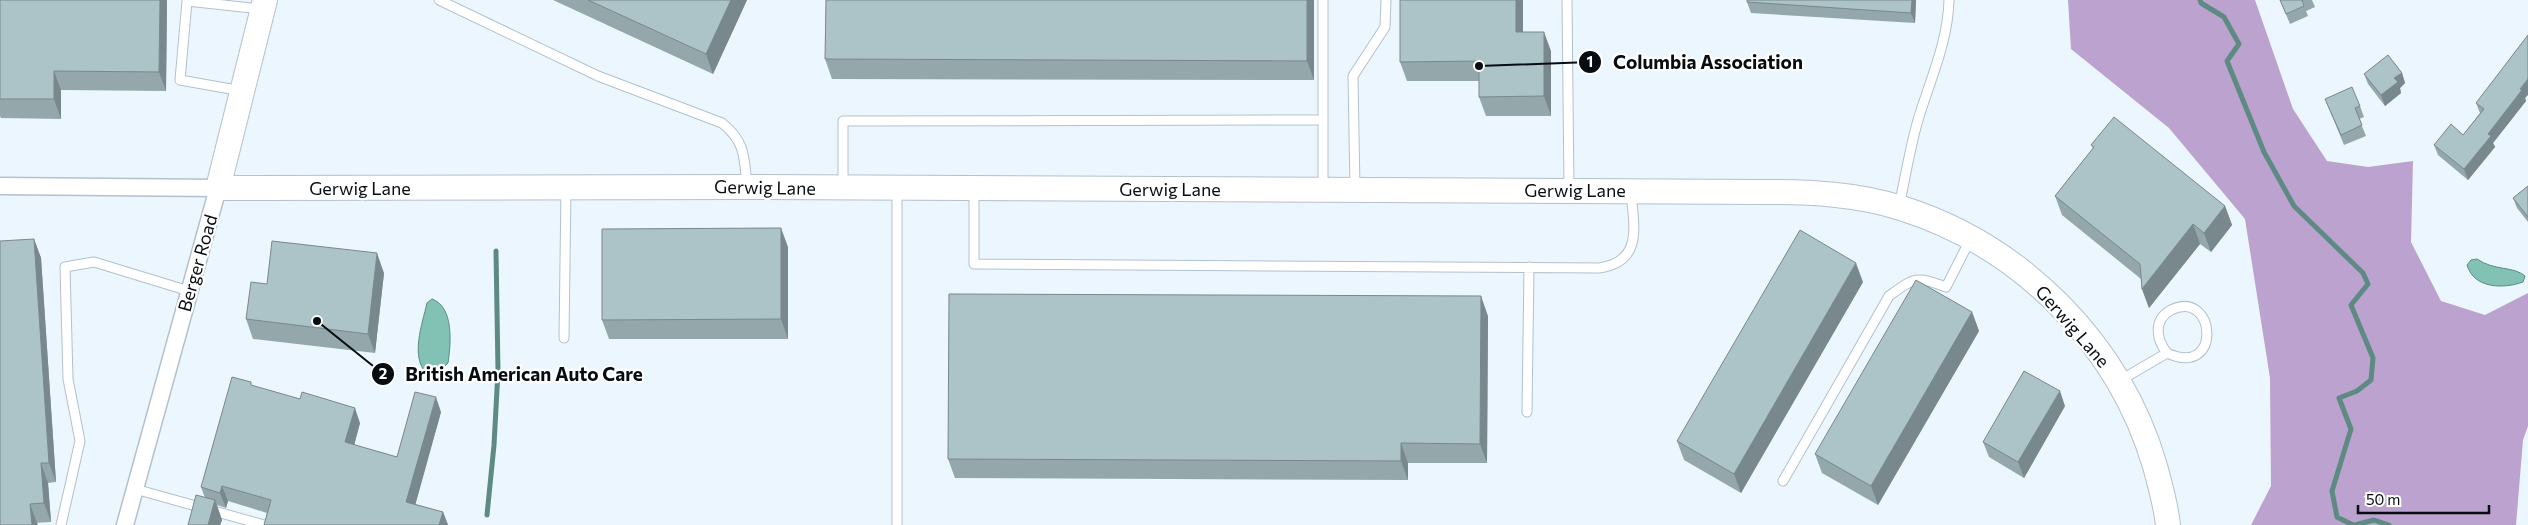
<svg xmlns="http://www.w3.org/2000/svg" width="2528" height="525" font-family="Commissioner,sans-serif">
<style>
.forest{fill:#bca2ce}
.water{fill:#82c2b4;stroke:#5d8b83}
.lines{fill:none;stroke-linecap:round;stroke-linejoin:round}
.stream{stroke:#5d8b83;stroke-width:5}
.lane-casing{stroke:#b2c1cf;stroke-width:11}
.street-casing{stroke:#b2c1cf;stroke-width:19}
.secondary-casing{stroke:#b2c1cf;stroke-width:26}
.lane{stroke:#fff;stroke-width:9}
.street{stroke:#fff;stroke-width:16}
.secondary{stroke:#fff;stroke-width:24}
.wall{fill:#94a8ac}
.shaded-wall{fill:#78888c}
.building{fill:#acc3c8;stroke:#78888c}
.labels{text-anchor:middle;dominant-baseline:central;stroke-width:4.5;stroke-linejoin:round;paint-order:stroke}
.street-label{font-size:18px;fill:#070c11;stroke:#fff}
.leader{fill:none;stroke:#070c11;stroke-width:2}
.callout-dot{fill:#070c11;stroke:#fff;stroke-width:2}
.mark-label{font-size:15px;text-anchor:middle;font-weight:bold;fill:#fff}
.callout-label{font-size:19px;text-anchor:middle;font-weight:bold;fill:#070c11;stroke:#fff;stroke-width:4.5;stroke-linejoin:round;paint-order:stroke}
</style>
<rect width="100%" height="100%" fill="#ecf6fe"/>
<path class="forest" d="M2068,0h187l38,109 34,52 41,6 45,-6 -2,81 30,59 44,14 43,-22v133l-5,14 -7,85h-265l20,-39 -1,-108 -25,-159 -76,-91 -98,-79z"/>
<path class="water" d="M2477,259c17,12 37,7 48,17l-2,6c-19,7 -49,7 -56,-17l4,-5z
M432,299c22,8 19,44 16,64l-11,10 -10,1c-17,-17 -5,-49 0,-71z"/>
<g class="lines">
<path class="stream" d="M2200,0l1,3 23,14 15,27 -12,17 37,91 30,54 69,67 5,11 -17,21 22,53 -2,22 -14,11 -18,7 12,31 -19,62 5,26 16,8
M487,515l7,-70 4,-74 -2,-120
M2355,525l19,-5 15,5"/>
<g class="lane-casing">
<path id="lane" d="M439,0l159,76 124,47c24,19 22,35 25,63
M1567,0l2,190
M242,91l-62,-11 7,-79 74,8
M843,188v-67l480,-1
M974,189v75l625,4c44,-6 35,-42 32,-75
M1323,189v-189
M1355,189l-2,-113 32,-49 1,-27
M1899,207c6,-29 11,-59 19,-87 12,-40 30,-78 31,-120
M564,338l2,-150
M2119,381l48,-28c-11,-14 -14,-33 4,-43 45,-22 52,69 -4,43
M1527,412l2,-145
M1783,481l106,-185c26,-19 27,-20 57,-9l24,-47
M135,489l129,36
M61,525l19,-84 -12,-62 -3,-112 29,-5 95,29
M897,525v-337"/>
</g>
<g class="street-casing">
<path id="street" d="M0,186l218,2 -93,337"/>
</g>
<g class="secondary-casing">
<path id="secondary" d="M265,0l-47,188 529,-1 1019,5c45,0 91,2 135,16 121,38 218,136 254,258 5,19 11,39 13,59"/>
</g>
<use href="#lane" class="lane"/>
<use href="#street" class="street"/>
<use href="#secondary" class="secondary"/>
</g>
<path class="wall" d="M0,0h167l-1,91 -105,-1v29l-60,-1 -1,-2z
M553,0h194l-34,74z
M826,0h488v80l-482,-1 -7,-20z
M1400,0h123v32l28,19v65h-65l-7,-19v-16h-72l-7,-19z
M1747,0h169l-1,23 -164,-10 -4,-11z
M2280,0h32l3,7 -9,4 2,5 -18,8z
M2402,73l3,10 -5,5 1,5 -16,13 -17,-22 -4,-10z
M2525,98l1,3 -33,42 2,4 -27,33 -30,-25 -4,-10 29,-10 17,-22 -4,-10z
M2325,99l35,7 4,11 -5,2 7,17 -22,9z
M2091,145l134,61 7,19 -21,27 -11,-8 -51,64 -7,-19 -1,-10 -79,-64 -7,-19 38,-48z
M2528,186v36l-11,-14 -4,-10z
M34,239l7,19 15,224 -8,1 3,39 -51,3z
M788,247v92h-179l-7,-19z
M384,273l-9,80 -122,-14 -7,-20z
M1863,282l-122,211 -57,-33 -7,-19z
M1972,312l7,19 -101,174 -56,-32 -7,-19z
M1488,316l-1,147h-79v17l-453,-2 -7,-19z
M253,386l107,37 -6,22 43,12 44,-45 -26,92 28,8 5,13h-184l3,-12 -39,-12 -2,7 -9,-3 5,15 -2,5h-32l17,-27 -4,-11z
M2065,406l-41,72 -35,-21 -6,-15z"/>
<path class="shaded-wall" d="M160,0h7l-1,91 -7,-19z
M731,0h16l-34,74 -7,-20z
M1307,0h7v80l-7,-19z
M1516,0h7v51l-7,-19z
M1912,0h4l-1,23 -4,-10z
M1544,32l7,19v65l-7,-20z
M54,71l7,19v29l-7,-20z
M2402,73l3,10 -5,5 1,5 -16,13 -4,-11 13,-17z
M2528,79v16l-3,3 1,3 -33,42 2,4 -27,33 -4,-11 56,-80z
M2225,206l7,19 -21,27 -7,-19z
M2193,224l7,20 -51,64 -7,-19z
M781,228l7,19v92l-7,-20z
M34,239l7,19 15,224 -7,-19z
M377,253l7,20 -9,80 -7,-19z
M1856,263l7,19 -122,211 -7,-19z
M1481,296l7,20 -1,147 -7,-19z
M1972,312l7,19 -101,174 -7,-19z
M2060,391l5,15 -41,72 -6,-16z
M436,397l5,15 -29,105 -6,-15z
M355,408l5,15 -9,34 -6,-15z
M1401,443l7,20v17l-7,-19z
M41,463l7,20 3,39 -7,-19z
M222,486l6,15 -2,7 -6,-15z
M215,500l7,20 -2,5h-12z
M30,504l7,19 1,2h-6z
M443,512l5,13h-9z"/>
<path class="building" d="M0,0h160l-1,72 -105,-1v28h-54z
M588,0h143l-25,54z
M826,0h481v61l-482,-2z
M1400,0h116v32h28v64l-65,1v-36l-79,1z
M1747,0h165l-1,13 -164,-11z
M2280,0h23h-1l2,6 -18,8z
M2528,35v44l-8,10 2,1 -34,44 3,2 -27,33 -30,-24 17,-21 12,11 21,-26 -8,-6z
M2388,55l14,18 -8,5 4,4 -17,13 -17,-21z
M2352,87l8,19 -5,2 7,17 -21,10 -16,-36z
M2114,117l111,89 -21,27 -11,-9 -51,65 -2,-25 -85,-68 39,-49 -3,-2z
M2528,186v31l-15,-19z
M781,228v91l-179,1v-91z
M1800,230l56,33 -122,211 -57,-33z
M34,239l15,224h-8l3,40 -14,1 2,21h-32v-284z
M272,241l105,12 -9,81 -122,-15 5,-37 16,2z
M1916,280l56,32 -101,174 -56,-32z
M949,294l532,2 -1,148 -79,-1v18l-453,-2z
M2024,371l36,20 -42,71 -35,-20z
M232,377l19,5v3l49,14 2,-7 53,16 -10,34 52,15 18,-65 21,5 -30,105 37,10 -4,13h-175l7,-25 -49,-14 -2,7 -19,-6z
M196,495l19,5 -7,25h-20z"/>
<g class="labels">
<g class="street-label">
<text transform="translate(765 187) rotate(1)">Gerwig Lane</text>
<text x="360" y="188">Gerwig Lane</text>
<text x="1170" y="189">Gerwig Lane</text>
<text x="1575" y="190">Gerwig Lane</text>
<text transform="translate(197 263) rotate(-74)">Berger Road</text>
<text transform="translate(2073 326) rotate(49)">Gerwig Lane</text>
</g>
</g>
<path class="leader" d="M1479 66L1590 62M317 321L383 374"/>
<g class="callout-dot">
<circle cx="1479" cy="66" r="5"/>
<circle cx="317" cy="321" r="5"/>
<circle cx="1590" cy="62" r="12"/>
<circle cx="383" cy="374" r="12"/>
</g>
<g class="mark-label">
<text x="1590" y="67">1</text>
<text x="383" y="379">2</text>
</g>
<g class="callout-label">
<text x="1708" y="69">Columbia Association</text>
<text x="524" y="381">British American Auto Care</text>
</g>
<path d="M2358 505v8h131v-8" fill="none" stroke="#070c11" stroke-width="2.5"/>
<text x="2366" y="505" font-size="15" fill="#070c11" stroke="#ffffff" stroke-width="4" paint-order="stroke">50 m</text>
</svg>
